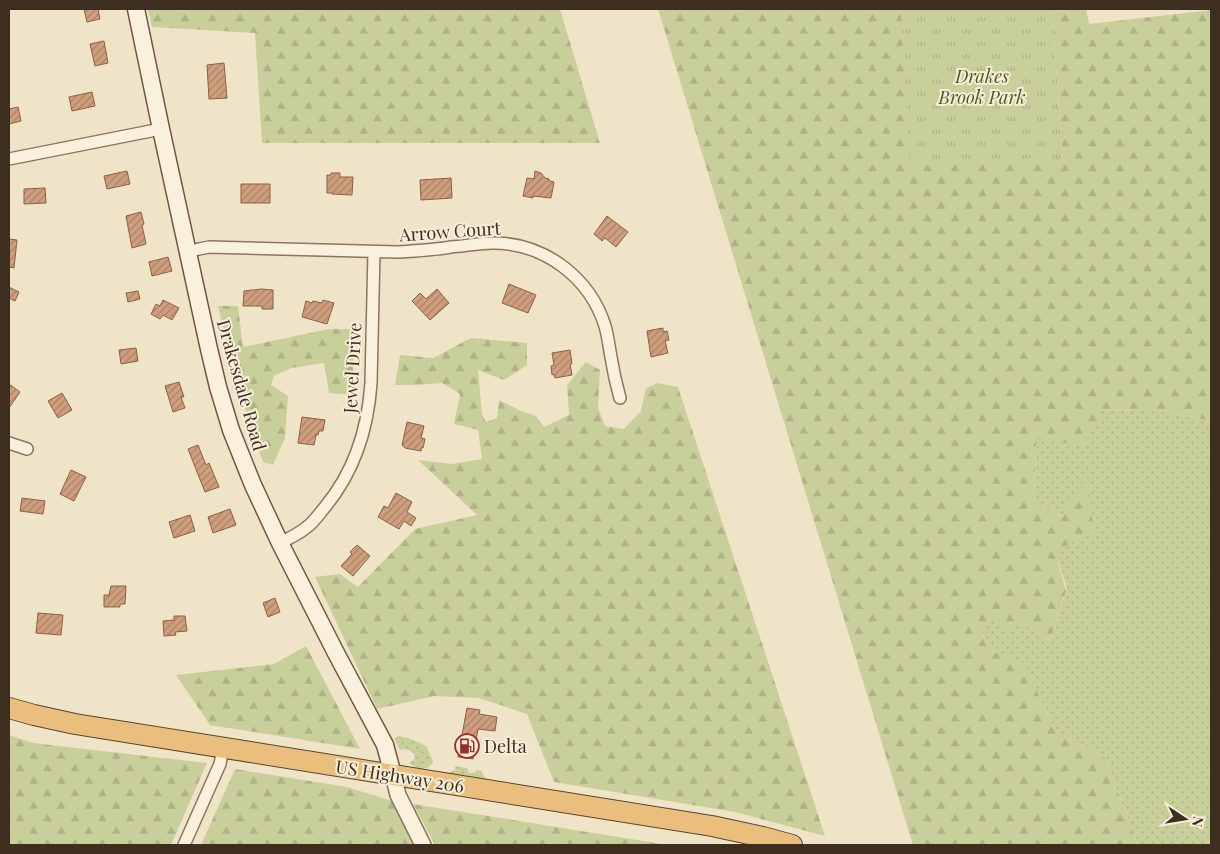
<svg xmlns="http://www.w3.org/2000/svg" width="1220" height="854" font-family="'Playfair Display',serif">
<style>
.grass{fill:url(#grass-dots)}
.forest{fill:url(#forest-firs)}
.park{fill:url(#park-tufts)}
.building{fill:url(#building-hatch);stroke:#8d5f41}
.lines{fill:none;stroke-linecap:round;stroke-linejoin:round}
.minor-casing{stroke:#8d765c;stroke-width:14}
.tertiary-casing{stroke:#8d765c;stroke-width:18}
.secondary-casing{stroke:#6f573f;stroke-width:19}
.trunk-casing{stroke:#5b4430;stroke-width:22}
.minor{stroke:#faf1dc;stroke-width:11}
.tertiary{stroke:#faf1dc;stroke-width:15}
.secondary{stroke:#faf1dc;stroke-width:16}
.trunk{stroke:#eabe7c;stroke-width:20}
.labels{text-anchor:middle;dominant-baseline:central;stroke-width:4;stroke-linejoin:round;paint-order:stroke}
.park-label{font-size:18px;font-style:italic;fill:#4d5a26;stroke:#f7eed8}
.street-label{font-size:18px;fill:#3d2e20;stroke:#f7eed8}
.poi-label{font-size:18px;fill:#3d2e20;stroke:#f7eed8;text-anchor:start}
</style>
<defs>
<pattern id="grass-dots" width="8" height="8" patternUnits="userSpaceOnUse" patternTransform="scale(1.25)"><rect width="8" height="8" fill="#c9cf9b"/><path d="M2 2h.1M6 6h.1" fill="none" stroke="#aeb285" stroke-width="1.8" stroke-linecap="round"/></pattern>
<pattern id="forest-firs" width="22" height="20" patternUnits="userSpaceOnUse" patternTransform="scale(1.25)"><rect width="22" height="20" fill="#c9cf9b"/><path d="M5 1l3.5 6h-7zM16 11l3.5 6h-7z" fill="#aeb285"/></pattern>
<pattern id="park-tufts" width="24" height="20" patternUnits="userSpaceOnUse" patternTransform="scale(1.25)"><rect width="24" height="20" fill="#c9cf9b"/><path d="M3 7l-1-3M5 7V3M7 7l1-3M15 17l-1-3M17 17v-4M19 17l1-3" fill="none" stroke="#aeb285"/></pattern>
<pattern id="building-hatch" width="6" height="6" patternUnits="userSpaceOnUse" patternTransform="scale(1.25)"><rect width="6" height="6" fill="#cf9f7d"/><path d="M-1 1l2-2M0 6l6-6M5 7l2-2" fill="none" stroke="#a98266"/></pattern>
</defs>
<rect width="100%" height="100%" fill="#f0e4c8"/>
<path class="grass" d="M1147,409l64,12v424h-73l-33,-87 -50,-28 -31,-66 -35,-14 -8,-21 9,-12 27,2 33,22 17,-52 -12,-39 32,-75 -25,42 -29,-19 4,-61 64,-27z
M399,736l12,3 15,7 7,15 -2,4c-7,6 -15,4 -22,-2l5,-4v-5c-3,-4 -9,-6 -14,-4l-6,-11z
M455,766l12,2 1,3 3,2h4l1,-3 6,1v2l4,6 -38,-6 7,-3z"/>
<path class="forest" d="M148,9h412l40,134h-338l-7,-110 -103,-6z
M658,9h243l10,156h152l-11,-156h34l3,15 122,-14v411l-64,-12 -45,1 -19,37 -46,-10 -4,61 29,19 25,-43 7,59 -39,17 11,41 -16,50 -33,-22 -6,15 -21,-17 -9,12 8,21 35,13 31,67 50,28 33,87h-225z
M218,306h20l5,41 86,-18h26l-3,66 -23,-2 -5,-30 -33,5 -17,8 -3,9 17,11 -3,42 -12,27 -10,-3c-19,-51 -32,-104 -45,-156z
M471,338l56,5v22l-23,15 -26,-10 4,44 4,8 11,-4 2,-18 20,10 17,6 8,11 25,-12 -2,-30 19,-23 14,8 -2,38 7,18 19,3 17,-18 5,-23 12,-5 20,4 147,449 -90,-24 -181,-30 -27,-68 -48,-16 -44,-2 -58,13 -62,-132 25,-3 18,13 57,-58 62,-14 -59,-55 34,4 30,-5 -4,-29 -24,-6 6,-30 -18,-11 -27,2h-20l5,-30 33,3z
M306,646l54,103 -150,-24 -34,-50 98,-11z
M9,735l24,8 174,20 -36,82h-162z
M235,769l112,18 45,14 21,44h-212z
M413,804l255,41h-233z"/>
<path class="park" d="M901,9h151l11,156h-153z"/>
<path class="building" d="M84,9h14l2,10 -13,3z
M104,41l4,22 -13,3 -5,-22z
M224,63l3,35 -18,1 -2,-34z
M92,92l3,14 -23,5 -3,-14z
M18,107l3,14 -12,3v-15z
M127,171l3,13 -23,5 -3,-13z
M535,171l6,2 4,5 4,1v2l5,1 -3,16 -18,-2v2l-10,-2 4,-18 7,1z
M331,173h9v4h13l-1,18 -20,-1v-1h-5v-18h4z
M451,178l1,20 -31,2 -1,-20z
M241,184h29v19h-29z
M45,188l1,15 -22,1v-15z
M141,212l3,12 -2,1 4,19 -14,4 -6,-32z
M607,216l21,16 -12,15 -11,-9 -3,3 -8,-7z
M9,239l8,1 -3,28 -5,-1z
M168,257l4,14 -20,5 -3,-14z
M509,284l27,11 -8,18 -26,-10z
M9,287l10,5 -4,9 -6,-3z
M262,289l11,1v19h-11v-3h-19l1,-15z
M437,289l12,14 -19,17 -18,-19 8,-8 6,6z
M138,291l2,8 -12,3 -2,-9z
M163,300l16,8 -7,12 -9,-5 -3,4 -9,-5 5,-10 4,2z
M323,300l11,3 -7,21 -25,-7 4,-16 6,2 1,-2 9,2z
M663,328v4l4,-1 2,9 -4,1 3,12 -17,4 -4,-26z
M136,348l2,13 -17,3 -2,-14z
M570,350l2,14h-2l2,11 -17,3 -1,-4 -2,1 -1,-9 3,-1 -2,-12z
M179,382l5,15h-3l4,11 -12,4 -8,-26z
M9,384l11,8 -11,16z
M62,393l10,17 -14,8 -10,-17z
M302,417l23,3 -2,11h-4l-1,4h-2l-2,10 -16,-2z
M407,422l17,4 -3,12 4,1 -2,9 -1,-1 -1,4 -16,-3 -3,-3z
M198,445l8,20 3,-2 10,24 -14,5 -17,-43z
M71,470l15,7 -12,24 -14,-7z
M396,493l16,9 -5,10 9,6 -5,8 -7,-5 -5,8 -21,-12 6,-11 4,2z
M22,498l23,3 -2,13 -23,-3z
M230,509l6,16 -23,8 -5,-16z
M190,515l5,16 -21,7 -5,-16z
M357,545l13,11 -17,20 -12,-10 11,-12 -2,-2z
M111,586h15l-1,18h-5v3h-16v-12h5z
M275,598l5,14 -12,5 -5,-14z
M38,613l25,2 -2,20 -25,-2z
M174,616h11l2,15 -12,1 1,3 -12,1 -1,-15 11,-1z
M467,708l13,2 -1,4 18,3 -2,14 -17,-2 -5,30 -15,-2z"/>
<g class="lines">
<g class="minor-casing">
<path id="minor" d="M9,159l152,-30
M187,252l12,-3 10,-2 189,5c18,-1 36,-2 53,-5 14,-1 28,-4 42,-4 52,0 97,35 112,83 3,10 4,21 6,31 2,13 5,27 9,41
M9,443l18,6
M280,543c9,-5 19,-9 27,-16 7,-5 12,-13 18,-20 29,-35 43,-79 46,-124l3,-131
M184,845l36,-81 3,-16"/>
</g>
<g class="tertiary-casing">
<path id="tertiary" d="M393,775l5,20 25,50"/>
</g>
<g class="secondary-casing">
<path id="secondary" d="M136,9l25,120 48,220 9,38 13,43 22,55 27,58 56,110 49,92 8,30"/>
</g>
<g class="trunk-casing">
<path id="trunk" d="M9,708l25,7 41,9 637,102 51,11 29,8"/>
</g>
<use href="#minor" class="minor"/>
<use href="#tertiary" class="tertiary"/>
<use href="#secondary" class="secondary"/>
<use href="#trunk" class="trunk"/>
</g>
<defs>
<g id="fuel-ring" transform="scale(1.25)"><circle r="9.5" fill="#f7eed8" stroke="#9e2a2b" stroke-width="1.5"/><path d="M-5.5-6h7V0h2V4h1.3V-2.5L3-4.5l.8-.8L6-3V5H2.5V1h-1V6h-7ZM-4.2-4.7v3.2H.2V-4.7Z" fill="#9e2a2b"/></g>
</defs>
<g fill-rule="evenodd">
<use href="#fuel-ring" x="467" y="746"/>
</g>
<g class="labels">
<g class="park-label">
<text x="982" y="76">Drakes<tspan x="982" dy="21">Brook Park</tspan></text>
</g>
<g class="street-label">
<text transform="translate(450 231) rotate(-4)">Arrow Court</text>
<text transform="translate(352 368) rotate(-87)">Jewel Drive</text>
<text transform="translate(242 385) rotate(74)">Drakesdale Road</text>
<text transform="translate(400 776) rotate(9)">US Highway 206</text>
</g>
<g class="poi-label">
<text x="484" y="746">Delta</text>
</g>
</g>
<rect width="1220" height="854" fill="none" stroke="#3d2e20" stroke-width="20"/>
<g transform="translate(1185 819) rotate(102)" stroke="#f7eed8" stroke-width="4" paint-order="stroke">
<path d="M0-4L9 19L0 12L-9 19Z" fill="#3d2e20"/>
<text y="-8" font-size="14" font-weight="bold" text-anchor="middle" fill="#3d2e20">N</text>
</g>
</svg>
